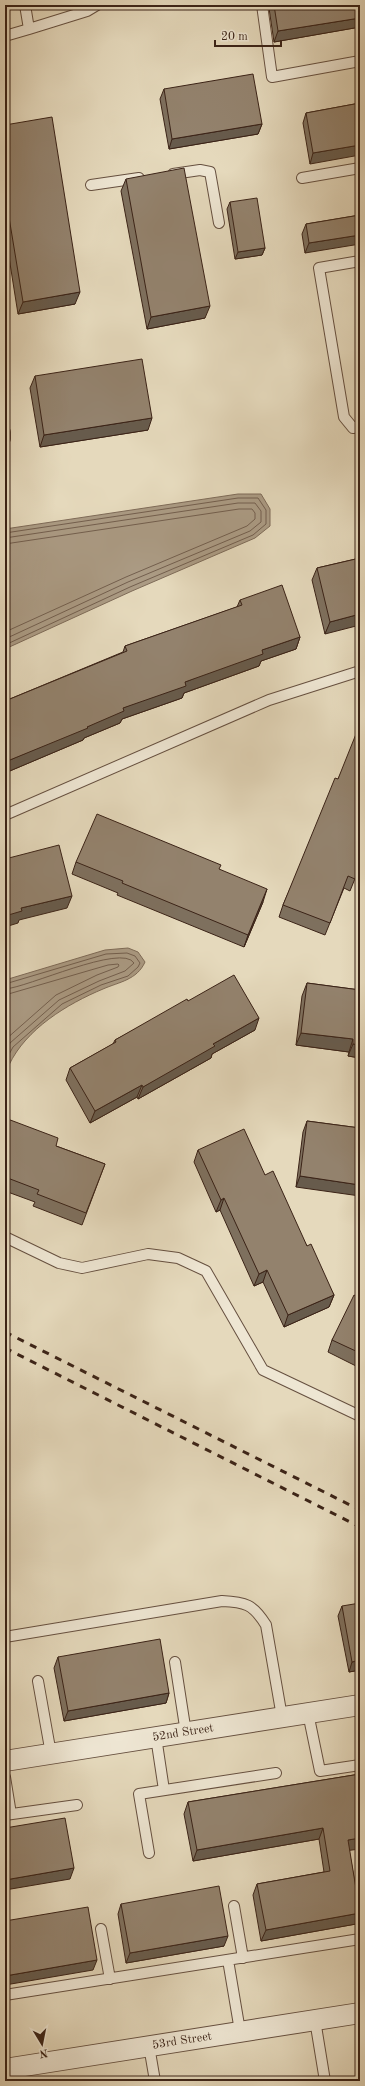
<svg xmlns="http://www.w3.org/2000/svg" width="365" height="2086" font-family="'Old Standard TT',serif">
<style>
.water{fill:#ab9b84;stroke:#7e6b58}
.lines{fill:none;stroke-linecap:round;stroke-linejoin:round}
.shore{stroke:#735f4e;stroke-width:1}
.service-casing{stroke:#665040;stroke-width:12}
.minor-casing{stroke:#665040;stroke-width:22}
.service{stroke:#eee6d3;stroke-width:10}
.minor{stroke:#eee6d3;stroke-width:20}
.rail{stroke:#3b2317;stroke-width:3;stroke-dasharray:7 7;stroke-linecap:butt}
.wall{fill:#7e705e;stroke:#3b2317}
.shaded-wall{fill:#675b4c;stroke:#3b2317}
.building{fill:#93826d;stroke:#3b2317}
.labels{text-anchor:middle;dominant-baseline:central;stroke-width:3.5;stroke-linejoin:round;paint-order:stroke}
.street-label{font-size:12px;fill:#3b2317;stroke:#eee6d3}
</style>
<rect width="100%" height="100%" fill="#e5d9bc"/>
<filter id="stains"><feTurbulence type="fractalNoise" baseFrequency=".005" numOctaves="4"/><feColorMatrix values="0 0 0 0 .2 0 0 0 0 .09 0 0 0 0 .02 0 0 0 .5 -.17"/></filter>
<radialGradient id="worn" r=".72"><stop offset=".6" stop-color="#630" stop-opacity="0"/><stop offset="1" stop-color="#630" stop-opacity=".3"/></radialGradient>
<path class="water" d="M238,494h23l9,15v17l-15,12 -123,53 -127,58v-120z
M128,948l10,4 7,10c-8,18 -26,20 -42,27 -36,15 -77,40 -94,76l-4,1v-86l100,-30z"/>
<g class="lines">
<path class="shore" d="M5,533l233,-35h20l8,12v14l-13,11 -123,52 -125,58
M5,538l233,-35h17l6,8v11l-11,9 -122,51 -123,57
M5,544l234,-35h13l3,4v6l-8,7 -121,51 -121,55
M5,984l101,-30 21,-1 8,3 5,7 -2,4 -10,9 -27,9 -39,19 -49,43 -8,15
M5,989c22,-1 117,-46 129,-26l-9,8 -26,10 -40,19 -49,43 -5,10
M5,995l103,-30 10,-1 1,1 -1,2 -21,8 -41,20 -51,45"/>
<g class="service-casing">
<path id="service" d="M262,5l10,72 88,-16
M29,29l58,-18 10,-6
M5,36l24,-7 -4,-24
M173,174l27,-4 10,2 9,51
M302,178l58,-10
M91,185l48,-7
M360,261l-41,7 25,149 9,11 7,-1
M5,432v7
M5,815l264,-115 91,-29
M5,1237l54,26 23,5 66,-14 30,4 28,13 57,99 97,46
M5,1637l217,-36c23,1 31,3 44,24l16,92
M175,1662l11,71
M38,1681l13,73
M308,1713l12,58 40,-6
M156,1737l8,53
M5,1777l6,37
M5,1815l72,-10
M149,1853l-10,-59 137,-21
M234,1906l9,52
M101,1929l9,50
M228,1960l12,71
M5,1995l355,-56
M315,2020l10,61
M149,2046l6,35"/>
</g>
<g class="minor-casing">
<path id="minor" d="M5,1761l355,-56
M5,2069l355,-56"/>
</g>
<use href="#service" class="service"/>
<use href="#minor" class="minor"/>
<path class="rail" d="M5,1332l355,178
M5,1348l355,179"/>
</g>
<path class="wall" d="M270,5h90v22l-86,15 -5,-34z
M164,89l98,35 -4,10 -89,15 -9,-50z
M360,103l-50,61 -7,-41 3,-10z
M5,125l70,179 -57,10 -13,-82z
M126,179l79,139 -58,11 -26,-138z
M230,202l35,46 -3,7 -27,4 -8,-50z
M360,215l-55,38 -3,-19 4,-10z
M35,376l113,54 -108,17 -10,-59z
M360,558l-35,76 -13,-54 5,-12z
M240,600l60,37 -4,12 -35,12 -2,5 -75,27 -2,5 -60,21 -2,4 -36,15 -1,2 -78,33v-72l118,-49 2,-6 112,-39z
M360,736v130l-10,25 -6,-3 -19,47 -46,-18 4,-12 55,-126z
M76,862l143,8 44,32 -19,45 -127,-52 1,-2 -46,-19z
M307,983l53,7v68l-12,-2 1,-4 -53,-7 6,-49z
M188,1001l67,29 -43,24 -1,4 -73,41 -1,-2 -47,26 -24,-43 4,-12 43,-24 2,-4z
M5,1118l51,28 49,18 -23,61 -49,-19 2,-4 -30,-11z
M307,1121l53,7 -64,59 7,-55z
M198,1150l67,25 42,71 27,49 -5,12 -45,20 -21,-45 -9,4 -34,-76 -4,2 -22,-50z
M360,1298v70l-32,-16 4,-12z
M342,1606l18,64 -11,2 -11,-56z
M58,1657l111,36 -3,10 -102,18 -10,-53z
M360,1774l-11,76 11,61v4l-4,9 -95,17 -8,-46 4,-11 67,-12 -5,-33 -126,22 -9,-47 4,-12z
M121,1904l103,42 -98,17 -8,-49z"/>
<path class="shaded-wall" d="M360,18v9l-86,15 4,-11z
M262,124l-4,10 -89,15 3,-10z
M360,145v10l-50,9 3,-11z
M360,235v9l-55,9 4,-10z
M265,248l-3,7 -27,4 3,-7z
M80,292l-5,12 -57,10 5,-12z
M210,306l-5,12 -58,11 4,-12z
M152,418l-4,12 -108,17 4,-12z
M360,614v11l-35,9 5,-12z
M300,637l-4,12 -35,12 -2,5 -75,27 -2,5 -60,21 -2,4 -36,15 -1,2 -78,33v-11l82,-35 36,-19 139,-58z
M267,889l-4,13 -19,45 4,-12z
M72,896l-5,12 -48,12 -1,3 -13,4v-11l16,-8z
M259,1018l-4,12 -43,24 -1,4 -73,41 5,-12 70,-43z
M301,1033l52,6 -4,13 -53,-7z
M353,1044l7,1v13l-12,-2z
M142,1085l-5,12 -47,26 5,-12z
M300,1176l60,9v11l-64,-9z
M224,1198l-4,12 -4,2 5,-12z
M267,1270l-4,12 -9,4 5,-12z
M334,1295l-5,12 -45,20 4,-12z
M360,1660v10l-11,2 3,-10z
M169,1693l-3,10 -102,18 4,-10z
M323,1828l-4,11 -126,22 4,-11z
M360,1838v11l-16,2 4,-11z
M74,1868l-4,11 -65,11v-10z
M360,1913l-4,11 -95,17 5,-11z
M228,1936l-4,10 -98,17 4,-10z
M97,1960l-4,10 -88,15v-9z"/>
<path class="building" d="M274,5h86v13l-82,13z
M253,74l9,50 -90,15 -8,-50z
M360,103v42l-47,8 -7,-40z
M52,117l28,175 -57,10 -18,-109v-68z
M184,168l26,138 -59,11 -25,-138z
M257,198l8,50 -27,4 -8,-50z
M360,215v20l-51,8 -3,-19z
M142,359l10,59 -108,17 -9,-59z
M360,558v56l-30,8 -13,-54z
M282,585l18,52 -38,13 1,4 -78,28 1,4 -63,22 1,3 -37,16 1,1 -83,34v-61l122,-50 -2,-5 117,-41 -2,-5z
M356,734l4,2v129l-5,14 -7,-3 -18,47 -47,-18 52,-127 3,1z
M97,814l124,51 -2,4 48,20 -19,46 -126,-52 1,-2 -47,-19z
M59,845l13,51 -51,12 1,3 -17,5v-57z
M234,975l25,43 -46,26 2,2 -72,41 -1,-2 -47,26 -25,-43 46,-26 -1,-2 72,-41 1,2z
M307,983l53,7v55l-7,-1v-5l-52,-6z
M5,1118l53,20 -2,8 49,18 -19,49 -49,-19 2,-4 -34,-13z
M307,1121l53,7v57l-60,-9z
M244,1129l21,46 8,-4 34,75 4,-2 23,51 -46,20 -21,-45 -8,4 -35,-76 -3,2 -23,-50z
M354,1295l6,3v55l-28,-13z
M360,1603v57l-8,2 -10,-56z
M160,1639l9,54 -101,18 -10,-54z
M360,1774v64l-12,2 12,73 -94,17 -9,-46 73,-13 -7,-43 -126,22 -9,-48z
M65,1818l9,50 -69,12v-52z
M219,1886l9,50 -98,17 -9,-49z
M88,1907l9,53 -92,16v-55z"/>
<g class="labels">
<g class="street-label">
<text transform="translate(183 1733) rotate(-9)">52nd Street</text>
<text transform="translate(182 2041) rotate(-9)">53rd Street</text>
</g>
</g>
<rect width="365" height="2086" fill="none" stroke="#e5d9bc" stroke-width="20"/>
<rect x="6" y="6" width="353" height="2074" fill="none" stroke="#3b2317" stroke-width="2"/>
<rect x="10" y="10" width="345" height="2066" fill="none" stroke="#3b2317"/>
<g transform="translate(42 2044) rotate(170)" stroke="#eee6d3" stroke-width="3" paint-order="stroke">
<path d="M0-3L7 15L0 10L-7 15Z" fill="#3b2317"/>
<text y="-6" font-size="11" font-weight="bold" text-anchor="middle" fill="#3b2317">N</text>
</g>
<path d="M215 40v6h66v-6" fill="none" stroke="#3b2317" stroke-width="2"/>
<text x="221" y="40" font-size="12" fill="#3b2317" stroke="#eee6d3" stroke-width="3" paint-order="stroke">20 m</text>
<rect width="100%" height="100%" filter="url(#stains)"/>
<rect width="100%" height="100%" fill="url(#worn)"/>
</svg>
